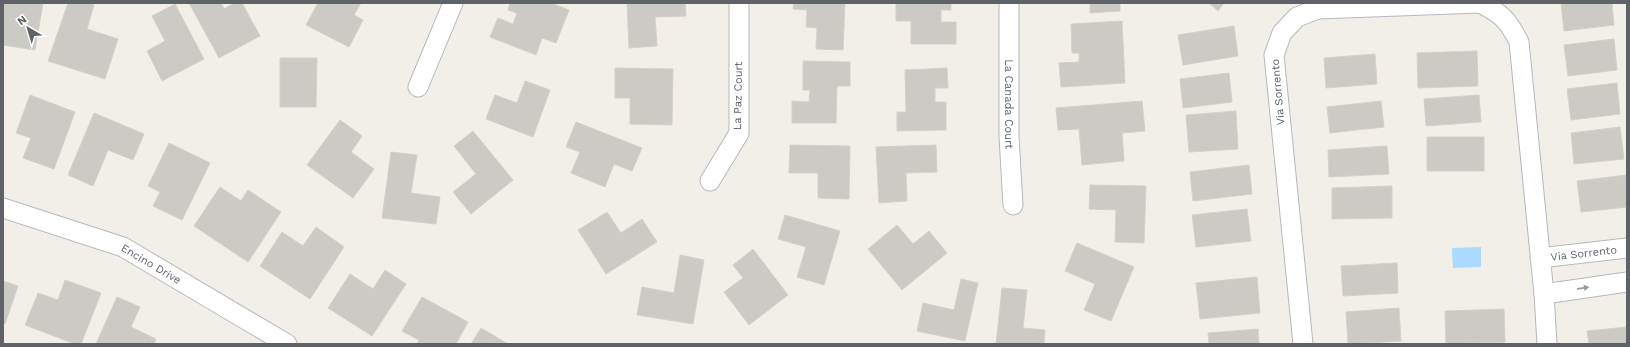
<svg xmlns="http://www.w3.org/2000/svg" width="1630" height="347" font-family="'Work Sans',sans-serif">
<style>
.water{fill:#aadaff}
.building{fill:#cccac5;stroke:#d6d1c6}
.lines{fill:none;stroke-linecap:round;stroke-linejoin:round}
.minor-casing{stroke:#b5b8bc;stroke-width:21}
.minor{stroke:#fff;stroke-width:19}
.oneway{fill:#979a9d}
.labels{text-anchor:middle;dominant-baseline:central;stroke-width:3.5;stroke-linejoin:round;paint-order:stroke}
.street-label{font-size:11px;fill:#5f6368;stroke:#fff}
</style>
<rect width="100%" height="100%" fill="#f1efe8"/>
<path class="water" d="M1481,247v20l-28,1 -1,-20z"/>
<path class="building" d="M3,3h40l-8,47 -32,-5z
M68,3h19l7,2 -7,24 31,10 -13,40 -57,-18z
M189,3h32l3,6 10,-6h8l18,33 -41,22z
M318,3h43l-7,12 9,5 -14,27 -43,-22z
M510,3h41l18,7 -13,33 -14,-5 -6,17 -46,-18 8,-19 15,6 4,-11 -9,-3z
M627,3h58l1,13 -31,1 2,29 -28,2z
M794,3h51l-2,47 -27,-1 1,-21 -11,-1 1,-17 -14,-1z
M896,3h55v7h-10v12h15v22h-45v-23h-15z
M1090,3h30v8l-30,2z
M1209,3h15l-6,8z
M1561,3h51l2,22 -50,6z
M175,4l29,55 -42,22 -15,-30 18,-10 -13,-25z
M1122,21l3,62 -64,4 -2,-24 20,-1v-9h-7l-1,-29z
M1234,26l4,30 -55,9 -5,-30z
M1614,39l3,31 -49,6 -4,-31z
M1477,51l1,35 -60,2 -1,-35z
M1375,54l2,30 -51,4 -2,-30z
M280,58h37l-1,49h-36z
M803,61l47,1v24h-13l-1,37h-44v-22l17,1 1,-12h-7z
M615,68l58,1 -1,56 -42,-1v-26h-15z
M947,68l1,20h-13v14h11v28l-49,1v-19h9l-1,-42z
M1229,73l3,29 -49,6 -3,-29z
M525,81l25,9 -17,47 -47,-18 9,-24 22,8z
M1617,83l3,31 -49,6 -4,-31z
M30,95l45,17 -21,57 -31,-11 8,-20 -15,-5z
M1479,95l2,27 -55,4 -2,-27z
M1142,101l3,30 -23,2 2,28 -42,4 -3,-36 -21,1 -2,-22z
M1381,101l3,26 -54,6 -3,-26z
M1236,111l2,38 -49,3 -3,-37z
M94,113l50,21 -11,26 -25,-10 -15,36 -25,-11z
M340,120l22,16 -11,16 23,17 -21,29 -46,-33z
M576,122l66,26 -10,23 -18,-7 -9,23 -34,-14 9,-21 -14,-5z
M1620,127l4,32 -50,5 -3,-31z
M473,131l40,49 -42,34 -18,-22 23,-18 -22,-28z
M1427,137h57v34h-57z
M169,143l41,20 -28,57 -29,-14 7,-14 -12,-6z
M790,145l60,1 -1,53 -31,-1v-25h-29z
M936,145l1,27 -31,1 1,28 -28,2 -3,-56z
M1387,146l2,28 -60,3 -1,-27z
M391,152l26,3 -6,38 29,4 -4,27 -54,-6z
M1249,165l3,29 -59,7 -3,-29z
M1627,175v32l-46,5 -4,-31z
M1090,185l56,1 -2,57 -29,-1 1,-32 -27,-1z
M1392,186v32l-60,1v-31z
M220,187l21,14 7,-11 33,22 -33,50 -54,-36z
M1247,209l4,32 -55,6 -4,-32z
M607,212l14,21 21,-14 15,23 -51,32 -28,-44z
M785,215l55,16 -16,54 -27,-8 9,-30 -28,-8z
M897,225l16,19 16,-13 18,22 -45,37 -34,-41z
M316,227l28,20 -34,52 -50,-33 22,-34 21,14z
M1077,243l57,24 -23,54 -27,-11 11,-26 -30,-13z
M753,249l35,46 -39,30 -25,-33 19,-14 -10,-13z
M680,255l24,5 -11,64 -56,-9 5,-28 32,6z
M1397,263l1,30 -55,3 -2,-30z
M385,270l21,14 -34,52 -44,-28 22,-34 23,15z
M1257,277l3,36 -60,6 -4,-36z
M961,279l17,4 -13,58 -48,-10 6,-28 31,7z
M65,280l36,13 -20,51h-6l-50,-19 13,-32 20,7z
M3,281l15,5 -13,38 -2,-1z
M1002,288l25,2 -4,38 22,2 -1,14h-48z
M117,297l23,10 -9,20 25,12 -2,5h-58z
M422,297l46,25 -12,22h-39l2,-4 -17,-9z
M1399,308l2,33 -53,3 -2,-32z
M1504,309l1,33 -59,2 -1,-33z
M1627,327v17h-38l-2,-13z
M481,328l27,16h-37z
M1258,329l1,15h-50l-1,-11z"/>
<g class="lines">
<g class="minor-casing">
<g id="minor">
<path id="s1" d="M1009,3v134l4,68"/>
<path d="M418,87l35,-84"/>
<path d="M710,181l29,-48v-130"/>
<path id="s2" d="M3,208l120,39 164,97"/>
<path id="s3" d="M1540,258l87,-10"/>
<path d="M1544,294l83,-12"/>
<path d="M1303,344l-29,-289 8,-22 15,-16 21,-8 162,-6c22,11 28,17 39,39l25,252 3,50"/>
</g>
</g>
<use href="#minor" class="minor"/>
</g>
<defs><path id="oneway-solid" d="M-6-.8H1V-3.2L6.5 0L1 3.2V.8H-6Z"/></defs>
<use class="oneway" href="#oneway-solid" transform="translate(1583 288) rotate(-8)"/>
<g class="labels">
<g class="street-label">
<text transform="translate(1278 92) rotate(-95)">Via Sorrento</text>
<text transform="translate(738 96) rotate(-89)">La Paz Court</text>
<text stroke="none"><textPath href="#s1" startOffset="101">La Canada Court</textPath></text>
<text stroke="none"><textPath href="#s3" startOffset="44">Via Sorrento</textPath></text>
<text stroke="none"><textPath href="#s2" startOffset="159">Encino Drive</textPath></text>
</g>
</g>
<rect width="1630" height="347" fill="none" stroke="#5f6368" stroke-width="8"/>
<g transform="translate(28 28) rotate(322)" stroke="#ffffff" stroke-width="3" paint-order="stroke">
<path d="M0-3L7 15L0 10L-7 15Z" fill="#5f6368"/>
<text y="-6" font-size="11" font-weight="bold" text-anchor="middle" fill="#5f6368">N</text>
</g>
</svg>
